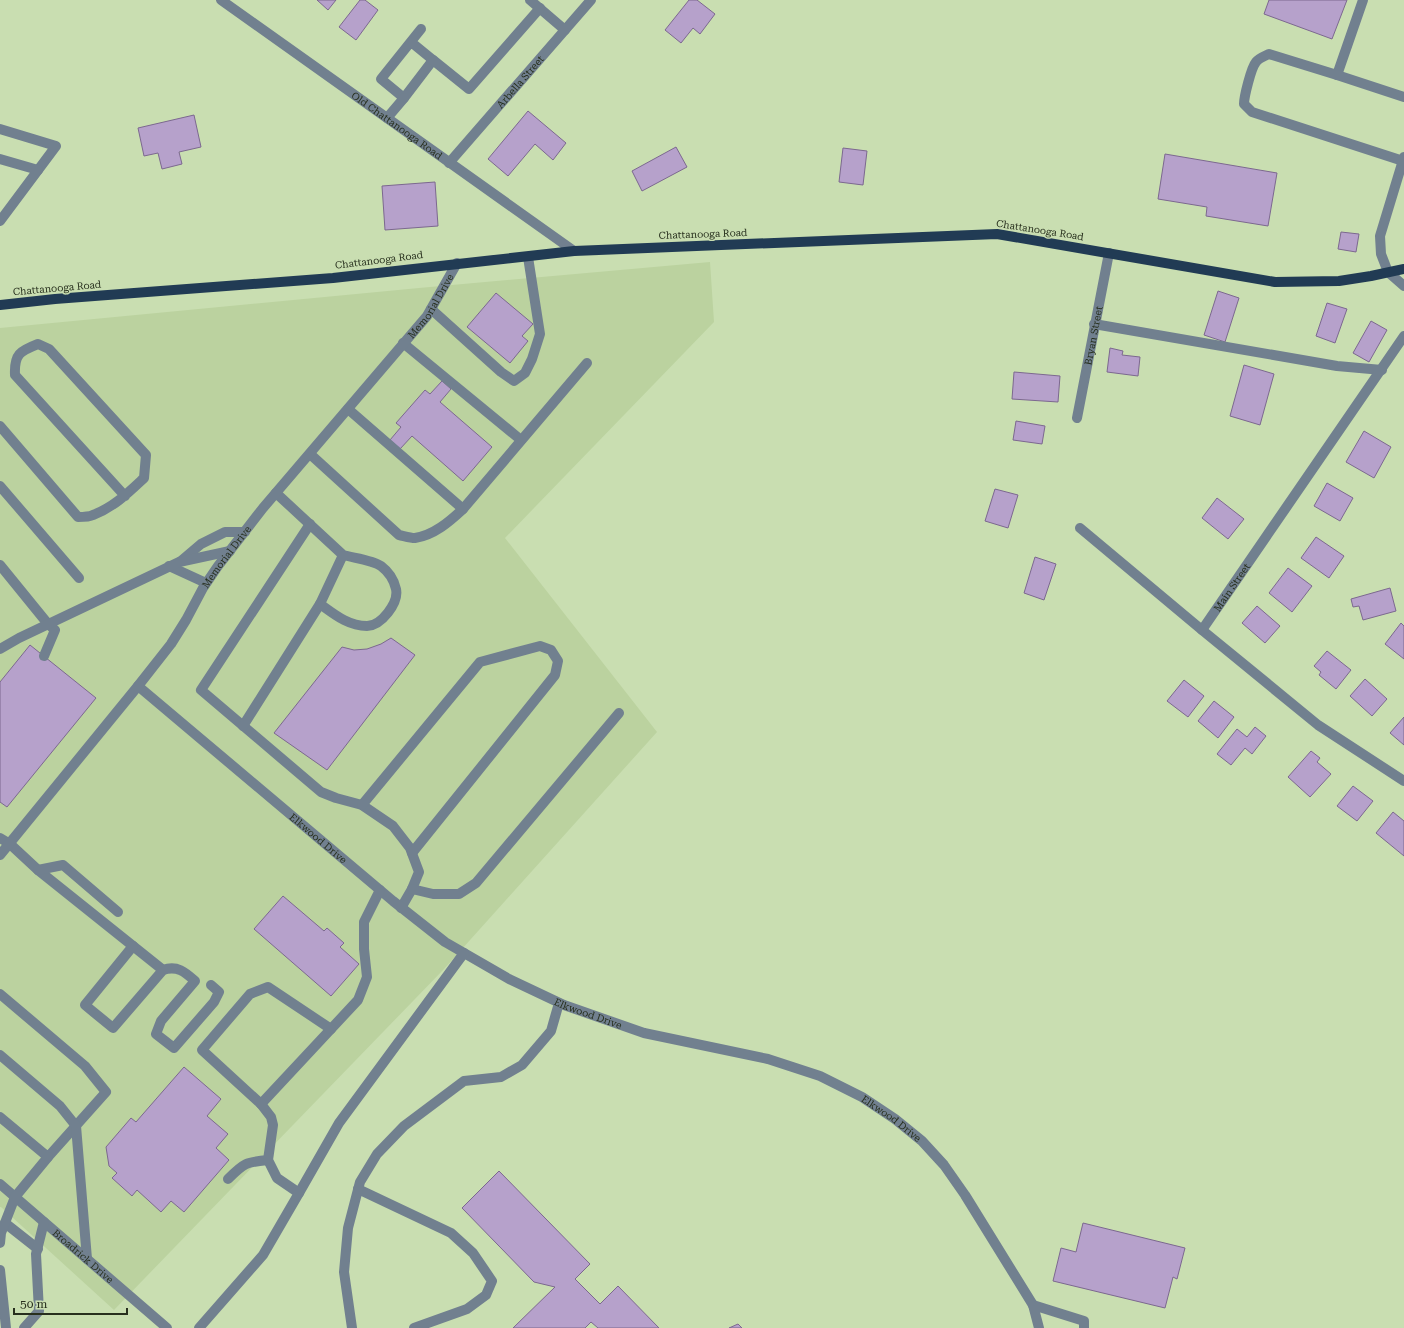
<svg xmlns="http://www.w3.org/2000/svg" width="1404" height="1328" font-family="'Roboto Serif',serif">
<style>
.built{fill:#bbd29f}
.building{fill:#b6a1cb;stroke:#7c688f}
.lines{fill:none;stroke-linecap:round;stroke-linejoin:round}
.minor{stroke:#71808f;stroke-width:10}
.major{stroke:#213b54;stroke-width:10}
.labels{text-anchor:middle;dominant-baseline:central;stroke-width:3;stroke-linejoin:round;paint-order:stroke}
.street-label{font-size:10px;fill:#272f1d;stroke:#c9deb1}
</style>
<rect width="100%" height="100%" fill="#c9deb1"/>
<path class="built" d="M710,262l4,60 -209,216 152,194 -213,237 -330,341 -113,-103h-1v-879l419,-40z"/>
<path class="building" d="M317,0h19l-8,10z
M360,0h5l13,10 -22,30 -17,-13z
M689,0h8l18,14 -15,20 -7,-6 -12,15 -16,-13z
M1269,0h78l-15,39 -68,-25z
M528,111l38,32 -13,17 -18,-16 -27,32 -20,-17z
M194,115l7,32 -22,5 3,12 -20,5 -4,-16 -14,3 -6,-28z
M676,147l11,20 -45,24 -10,-20z
M843,148l24,3 -4,34 -24,-3z
M1165,154l112,19 -9,53 -62,-10 1,-9 -49,-8z
M435,182l3,44 -53,4 -3,-44z
M1341,232l18,2 -3,18 -18,-3z
M1218,291l21,7 -14,44 -21,-7z
M496,293l37,31 -11,12 6,5 -18,22 -43,-36z
M1327,303l20,6 -12,34 -19,-7z
M1371,321l16,9 -18,32 -16,-9z
M1110,348l13,3 -1,4 18,2 -2,19 -31,-4z
M1244,365l30,9 -14,51 -30,-9z
M1014,372l46,4 -2,26 -46,-3z
M442,381l9,8 -11,13 52,45 -29,34 -51,-45 -12,13 -10,-9 11,-13 -5,-4 29,-33 5,4z
M1016,421l29,5 -3,18 -29,-4z
M1364,431l27,16 -17,31 -28,-16z
M1327,483l26,15 -13,23 -26,-15z
M995,489l23,6 -10,33 -23,-7z
M1217,498l27,21 -16,20 -26,-21z
M1316,537l28,19 -15,22 -28,-20z
M1035,557l21,7 -12,36 -20,-7z
M1288,568l24,18 -20,26 -23,-19z
M1390,588l6,23 -33,9 -4,-14 -6,1 -2,-8z
M1257,606l23,20 -15,17 -23,-20z
M1401,623l3,3v33l-19,-15z
M391,638l24,17 -88,115 -53,-37 68,-86 12,3 13,-1 14,-5z
M30,645l66,53 -89,109 -7,-5v-120z
M1327,651l24,19 -15,19 -17,-14 2,-3 -7,-6z
M1365,679l22,20 -15,17 -22,-20z
M1184,680l20,16 -16,21 -21,-16z
M1214,701l20,16 -16,21 -20,-17z
M1404,717v28l-14,-12z
M1255,727l11,9 -14,18 -7,-6 -14,17 -14,-11 20,-25 10,8z
M1311,751l9,7 -3,4 14,12 -21,23 -22,-20z
M1353,786l20,15 -16,20 -20,-15z
M1393,812l11,9v35l-28,-23z
M283,896l41,35 3,-3 17,15 -4,4 19,17 -28,32 -77,-67z
M184,1067l37,32 -14,17 21,18 -12,14 13,12 -45,52 -13,-11 -10,11 -24,-22 -5,6 -20,-18 5,-5 -8,-7 -3,-19 25,-29 5,4z
M499,1171l91,93 -15,15 25,25 18,-18 41,42h-61l-7,-6 -6,6h-72l42,-41 -21,-5 -72,-74z
M1083,1223l102,25 -8,31 -4,-2 -8,31 -112,-27 8,-33 15,4z
M738,1324l4,4h-13z"/>
<g class="lines">
<g class="minor">
<path id="s1" d="M221,0l353,251"/>
<path d="M530,0l35,30"/>
<path d="M411,42l22,18 -29,38 -23,-19 40,-50"/>
<path d="M433,60l36,29 71,-81"/>
<path d="M1337,75l26,-75"/>
<path d="M387,118l17,-20"/>
<path d="M0,129l56,17 -56,75"/>
<path d="M1404,157l-24,79 1,18 7,18 16,14"/>
<path d="M0,159l38,11"/>
<path d="M1403,161l-151,-49 -8,-8c0,-7 7,-36 12,-42 3,-4 9,-6 13,-8l68,21 67,22"/>
<path id="s2" d="M449,163l142,-163"/>
<path d="M431,309l70,63 13,9 11,-8 7,-14 8,-25 -12,-77"/>
<path d="M1094,324l243,42 45,4"/>
<path d="M403,343l118,97"/>
<path d="M348,409l115,100"/>
<path id="s3" d="M1077,418l32,-165"/>
<path d="M0,426l78,91c5,0 11,0 15,-2 21,-8 36,-23 51,-37l2,-23 -97,-106 -11,-5c-18,7 -24,10 -23,31l110,121"/>
<path d="M310,454l89,81c5,1 11,3 16,3 19,-3 34,-16 48,-29l124,-146"/>
<path d="M0,486l79,92"/>
<path d="M276,493l67,62c11,3 30,5 38,11 8,6 13,14 15,23 3,14 -15,37 -29,37 -19,0 -33,-12 -47,-22l23,-49"/>
<path d="M310,524l-109,166 120,102 15,6 26,7 31,21 17,22 9,24 -7,17 -11,19"/>
<path d="M1080,528l122,102 116,95 86,56"/>
<path d="M181,561l20,-17 24,-12h20"/>
<path d="M0,565l48,59 7,6 -11,26"/>
<path d="M169,566l37,17"/>
<path id="s4" d="M1202,630l202,-294"/>
<path d="M0,649l19,-11 160,-76 51,-11"/>
<path id="s5" d="M138,686l255,215 52,41 64,37 55,26 80,28 124,26 52,17 42,21 33,22 27,22 22,24 21,30 68,110"/>
<path d="M243,726l77,-122"/>
<path d="M362,805l118,-143 60,-16 11,4 7,11 -3,14 -143,178"/>
<path d="M0,838l10,6 28,26 125,100"/>
<path id="s6" d="M0,855l138,-169 33,-42 15,-24 17,-32 15,-22 45,-58 164,-192 30,-53"/>
<path d="M38,870l25,-5 55,47"/>
<path d="M412,889l21,5h26l17,-11 143,-170"/>
<path d="M133,946l-48,59 28,23 50,-58c14,-5 22,2 32,11l-34,40 -5,13 18,14 40,-46 5,-10 -8,-7"/>
<path d="M0,994l85,72 21,26 -58,65 -48,-40"/>
<path d="M0,1055l60,51 16,20 11,133"/>
<path d="M261,1104l97,-104 9,-23 -3,-28v-27l16,-32"/>
<path d="M228,1179c16,-16 18,-17 40,-19"/>
<path id="s7" d="M0,1184l167,144"/>
<path d="M358,1189l93,44 22,20 19,28 -6,14 -19,14 -53,19"/>
<path d="M299,1193l40,-70 125,-170"/>
<path d="M5,1223l33,26"/>
<path d="M0,1243l1,-10 14,-36 33,-40"/>
<path d="M0,1270l6,58"/>
<path d="M24,1328l15,-17 -3,-57 8,-32"/>
<path d="M199,1328l64,-73 36,-62 -22,-15 -9,-18 5,-35 -2,-8 -10,-13 -59,-54 48,-56 18,-7 63,42"/>
<path d="M352,1328l-8,-56 4,-44 12,-46 17,-28 27,-28 60,-45 37,-4 21,-12 29,-34 8,-28"/>
<path d="M1039,1328l-6,-23 51,16v7"/>
</g>
<path class="major" d="M0,305l55,-6 278,-21 241,-27 423,-17 278,48 64,-1 32,-5 33,-7"/>
</g>
<g class="labels">
<g class="street-label">
<text stroke="none"><textPath href="#s2" startOffset="108">Arbella Street</textPath></text>
<text stroke="none"><textPath href="#s1" startOffset="216">Old Chattanooga Road</textPath></text>
<text transform="translate(1040 230) rotate(9)">Chattanooga Road</text>
<text transform="translate(703 234) rotate(-2)">Chattanooga Road</text>
<text transform="translate(379 260) rotate(-7)">Chattanooga Road</text>
<text transform="translate(57 288) rotate(-5)">Chattanooga Road</text>
<text stroke="none"><textPath href="#s6" startOffset="699">Memorial Drive</textPath></text>
<text stroke="none"><textPath href="#s3" startOffset="84">Bryan Street</textPath></text>
<text stroke="none"><textPath href="#s6" startOffset="375">Memorial Drive</textPath></text>
<text stroke="none"><textPath href="#s4" startOffset="52">Main Street</textPath></text>
<text stroke="none"><textPath href="#s5" startOffset="236">Elkwood Drive</textPath></text>
<text stroke="none"><textPath href="#s5" startOffset="560">Elkwood Drive</textPath></text>
<text stroke="none"><textPath href="#s5" startOffset="884">Elkwood Drive</textPath></text>
<text stroke="none"><textPath href="#s7" startOffset="110">Broadrick Drive</textPath></text>
</g>
</g>
<path d="M14 1308v6h113v-6" fill="none" stroke="#272f1d" stroke-width="2"/>
<text x="20" y="1308" font-size="12" fill="#272f1d" stroke="#c9deb1" stroke-width="3" paint-order="stroke">50 m</text>
</svg>
